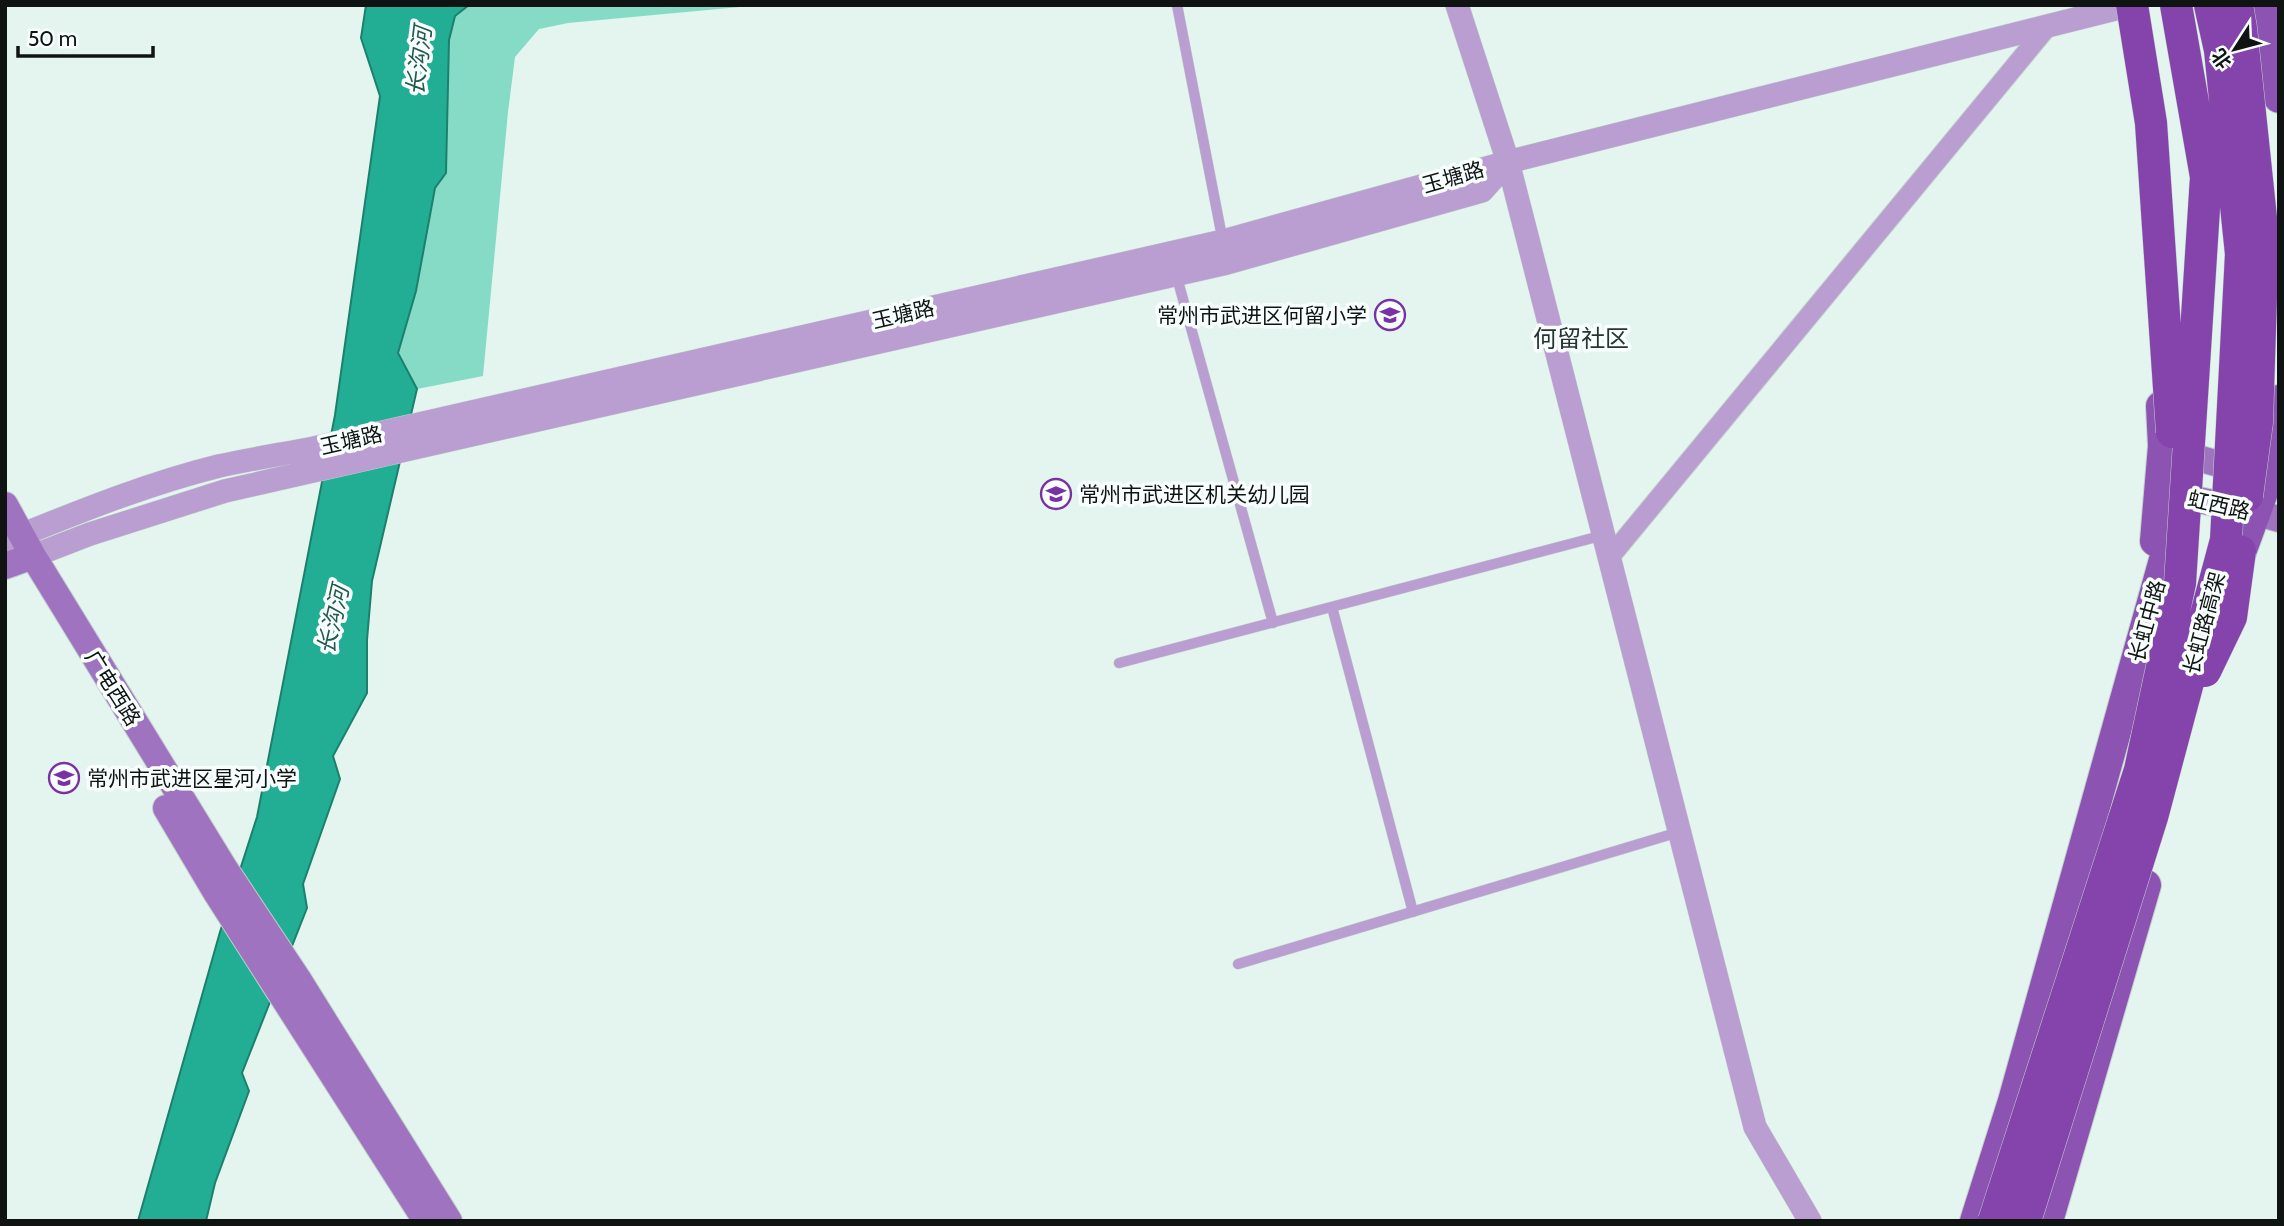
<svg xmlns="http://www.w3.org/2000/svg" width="2284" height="1226" font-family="Cabin,'Noto Sans SC',sans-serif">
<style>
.green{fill:#85dbc5}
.water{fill:#22ae94;stroke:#1c806d;stroke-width:2}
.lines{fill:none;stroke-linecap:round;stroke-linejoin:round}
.service-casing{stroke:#c2d0cc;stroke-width:11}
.minor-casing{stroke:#c2d0cc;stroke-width:21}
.tertiary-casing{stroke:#c2d0cc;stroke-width:24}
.secondary-casing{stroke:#c2d0cc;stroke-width:28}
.primary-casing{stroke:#c2d0cc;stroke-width:32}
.service{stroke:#ba9dd1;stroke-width:10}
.minor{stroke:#ba9dd1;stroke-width:19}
.tertiary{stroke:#ba9dd1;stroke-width:23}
.secondary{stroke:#9f73c0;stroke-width:26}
.primary{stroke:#8c53b2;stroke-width:30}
.trunk-bridge-casing{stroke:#c2d0cc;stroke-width:33;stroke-linecap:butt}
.trunk-bridge{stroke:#8444ac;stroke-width:32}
.labels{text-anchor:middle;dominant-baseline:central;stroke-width:7;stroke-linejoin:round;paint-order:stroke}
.street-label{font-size:21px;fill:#0f1413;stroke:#f8fefd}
.poi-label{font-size:21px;fill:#0f1413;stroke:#f8fefd;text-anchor:start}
.water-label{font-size:23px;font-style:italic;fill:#24594d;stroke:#f8fefd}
.quarter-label{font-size:24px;fill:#273430;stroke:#f8fefd}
</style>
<rect width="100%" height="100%" fill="#e4f4ef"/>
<path class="green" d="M469,5h292l-193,18 -29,6 -24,28 -7,55 -25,264 -66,13 -19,-36 18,-62 19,-103 11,-15 3,-133 6,-24z"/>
<path class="water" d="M366,5h103l-14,11 -6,24 -3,133 -11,15 -19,103 -18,62 19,36 -45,192 -5,59v53l-34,63 7,23 -37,105 4,24 -65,165 7,18 -34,92 -9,38h-68l82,-289 37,-115 78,-402 45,-319 -19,-58z"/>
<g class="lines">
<g class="service-casing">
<path id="service" d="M1177,5l46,237
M1176,274l97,349
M1332,607l81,305
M1119,663l485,-128
M1238,964l441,-132"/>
</g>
<g class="minor-casing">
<path id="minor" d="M1610,557l438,-531"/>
</g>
<g class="tertiary-casing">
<path id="tertiary" d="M1457,5l51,157 247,965 55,94
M6,541c70,-28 140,-57 213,-75 32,-7 64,-12 95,-18l909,-207 285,-79 611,-154
M33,556l57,-22 135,-43 1002,-228 255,-72 26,-29"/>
</g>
<g class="secondary-casing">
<path id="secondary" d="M2169,453l18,2 60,17
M2168,494l71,14 40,11
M5,505l28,51 192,313 73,110 151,242
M5,566l28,-10
M166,808l51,86 209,327"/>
</g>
<g class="primary-casing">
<path id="primary" d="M2266,5l13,93
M2155,541l8,-95 -2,-40
M2233,574l43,-117 3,-57
M1975,1221l38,-120 164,-588
M2048,1221l98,-336"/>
</g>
<use href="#service" class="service"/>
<use href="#minor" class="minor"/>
<use href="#tertiary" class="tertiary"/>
<use href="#secondary" class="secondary"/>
<use href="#primary" class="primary"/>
<g class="trunk-bridge-casing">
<path id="trunk-bridge" d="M2132,5l19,118 21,309
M2237,5l4,23 22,209 -6,185 -10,74
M2205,671l26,-54 9,-66
M1994,1221l146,-451 40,-187 26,-406 -30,-172
M2025,1221l127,-404 74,-277 15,-286 -21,-204 -10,-45"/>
</g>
<use href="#trunk-bridge" class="trunk-bridge"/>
</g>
<defs>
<g id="school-ring" transform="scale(1.575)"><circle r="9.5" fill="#f8fefd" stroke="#7932a5" stroke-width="1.5"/><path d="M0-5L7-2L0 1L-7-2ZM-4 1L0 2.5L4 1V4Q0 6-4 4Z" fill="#7932a5"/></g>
</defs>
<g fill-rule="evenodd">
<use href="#school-ring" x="1390" y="315"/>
<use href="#school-ring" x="1056" y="494"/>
<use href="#school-ring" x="64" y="778"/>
</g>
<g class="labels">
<g class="street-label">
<text transform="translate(1453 177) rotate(-16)">玉塘路</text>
<text transform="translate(903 314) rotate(-13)">玉塘路</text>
<text transform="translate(351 440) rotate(-13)">玉塘路</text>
<text transform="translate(2219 505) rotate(13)">虹西路</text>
<text transform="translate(2147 621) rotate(-75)">长虹中路</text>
<text transform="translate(2204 623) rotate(-75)">长虹路高架</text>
<text transform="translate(113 688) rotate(58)">广电西路</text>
</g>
<g class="poi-label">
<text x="1367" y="315" text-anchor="end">常州市武进区何留小学</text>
<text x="1079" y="494">常州市武进区机关幼儿园</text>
<text x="87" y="778">常州市武进区星河小学</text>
</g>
<g class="water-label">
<text transform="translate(419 61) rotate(-83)">长沟河</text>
<text transform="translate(333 620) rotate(-77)">长沟河</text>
</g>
<g class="quarter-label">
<text x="1581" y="338">何留社区</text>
</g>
</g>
<rect width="2284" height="1226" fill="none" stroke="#0f1413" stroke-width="14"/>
<g transform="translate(2235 49) rotate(234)" stroke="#f8fefd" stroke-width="5" paint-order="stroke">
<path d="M0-5L12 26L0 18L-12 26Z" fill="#0f1413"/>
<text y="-10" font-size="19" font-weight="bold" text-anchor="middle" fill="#0f1413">北</text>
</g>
<path d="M18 46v10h135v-10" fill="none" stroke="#0f1413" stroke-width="3.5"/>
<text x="28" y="46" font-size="21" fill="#0f1413" stroke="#f8fefd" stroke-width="5" paint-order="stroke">50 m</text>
</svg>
